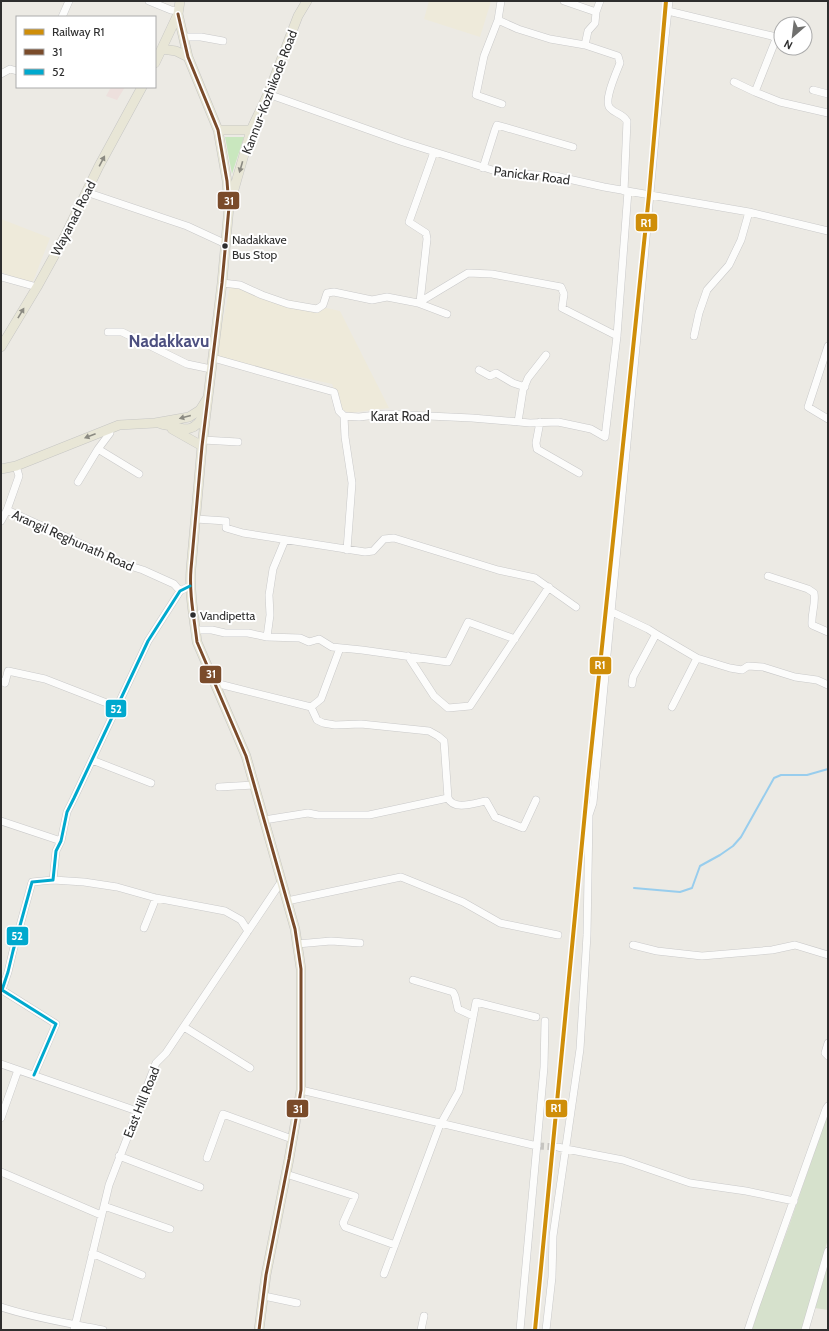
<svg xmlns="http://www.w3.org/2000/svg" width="829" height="1331" font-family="Cabin,sans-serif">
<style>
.education{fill:#eeeada}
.medical{fill:#ede0dd}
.green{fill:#c9e7be}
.cemetery{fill:#d6e1cc}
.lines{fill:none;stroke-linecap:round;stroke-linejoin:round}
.stream{stroke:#98cded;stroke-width:2}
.minor-tunnel{stroke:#c6c4c0;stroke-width:7;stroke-dasharray:7 3.5;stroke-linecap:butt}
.minor-casing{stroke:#c9c9c9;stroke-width:8}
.major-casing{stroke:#c6c6c4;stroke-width:10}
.minor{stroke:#fcfcfb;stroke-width:7}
.major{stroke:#e8e6d6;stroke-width:9}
.bus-1-casing{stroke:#fff;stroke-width:6}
.bus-2-casing{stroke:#fff;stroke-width:6}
.bus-1{stroke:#7a4b2a;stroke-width:3}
.bus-2{stroke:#00a9ce;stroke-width:3}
.rail-1-casing{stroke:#fff;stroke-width:7}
.rail-1{stroke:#cf8e09;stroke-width:4}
.oneway{fill:#8b8a82}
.bus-dot{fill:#2e2e2e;stroke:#fff;stroke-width:1.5}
.labels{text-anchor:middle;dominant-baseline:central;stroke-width:4;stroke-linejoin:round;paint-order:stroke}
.bus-label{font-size:12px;fill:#2e2e2e;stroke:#fff;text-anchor:start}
.street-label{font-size:13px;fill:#2e2e2e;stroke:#fff}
.district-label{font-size:17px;font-weight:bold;fill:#4d5080;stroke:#fff}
.line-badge{stroke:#fff;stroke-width:1.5}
.badge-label{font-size:11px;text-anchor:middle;font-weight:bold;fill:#fff}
</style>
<rect width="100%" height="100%" fill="#eceae4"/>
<path class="education" d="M429,1h62l-11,36 -56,-18z
M1,219l49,19 -18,46 -31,-12z
M230,287l110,24 49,97 -40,5 -6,-3 -11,-26 -117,-26z"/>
<path class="medical" d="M111,87h14l-8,13 -11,-4z"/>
<path class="green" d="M225,137h19l-12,37z"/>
<path class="cemetery" d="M828,1113v126l-26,91h-50l7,-23 30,-81z
M828,1265v45l-13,-2z"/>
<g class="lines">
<path class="stream" d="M634,888l46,4 12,-4 8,-22 20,-11 13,-9 8,-9 33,-59 7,-3h26l21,-6"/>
<path class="minor-tunnel" d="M537,1146l21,1"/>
<g class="minor-casing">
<path id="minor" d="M149,1l22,9 8,1
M501,1l-3,19 -14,36 -8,39 26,9
M564,1l32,11
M668,11l104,25 4,3 -21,53 -21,-10
M62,17l7,-16
M498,20l20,9 32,10 35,6 3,-14 7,-8 1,-11 4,-11
M183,37h18l22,4
M585,45l33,11 2,7c-3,8 -17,38 -10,45 5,6 12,5 17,13l-3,70
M1,74l9,-5 7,2
M813,90l15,4
M755,92l25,10 48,11
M268,94l135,48 99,31 53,3 49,11 145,25 79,19
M483,168l12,-38 2,-5 76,22
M86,192l101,34 39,18
M1,277l36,10
M222,283l18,2 22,10 26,9 29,5 6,-4 4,-12 7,-1 38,8 15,-3 31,6 50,-30 24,1 69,13 3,7 -2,14 55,28
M420,302l7,-63 -1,-6 -17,-11 25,-70
M418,303l29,11
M108,332h14l65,32 24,5
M694,336l5,-23 8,-23 22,-25 12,-25 8,-28
M828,346l-20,61 20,12
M213,358l121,34 5,19 5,5 15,1 26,-3 87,4 58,5 28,-1 33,7 14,8 12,-101 11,-145
M479,370l11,6 6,-3 17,10 12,4
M344,416l1,21 7,46 -5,67
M518,422l5,-32 5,-12 18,-23
M540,422l-4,21 1,6 42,24
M203,440l35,2
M98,449l41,25
M16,466l3,10 -12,34 120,55 16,5 31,14 6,7
M78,482l20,-33 12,-16 -1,-4
M196,519l30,2v7l17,5 122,19 8,-1 11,-12 10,-1 104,32 37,8 41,29
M1,521l6,-11
M768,576l40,13 6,4c2,11 -3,20 -2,32l16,7
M610,611l38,18 8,5
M195,630h17l13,3h23l19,4 33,1 9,4 10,-3 13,8 30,3 86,12 20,-40 47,17
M267,637l3,-22 -1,-20 4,-26 12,-29
M408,656l26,40 14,12 22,-2 79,-119
M1,681l4,2 3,-12 37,8 72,28
M215,683l96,24 10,-8 19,-51
M632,684l1,-7 23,-43 41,24 33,10 12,2 6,-4 15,1 32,10 22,3 11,5
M311,707l6,13 6,3 12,2 26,-1 68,7 9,5 6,5 4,57c6,13 27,5 38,3l9,16 28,11 13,-28
M672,707l25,-49
M92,760l59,23
M219,787l35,-2
M264,820l44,-7 10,2h51l79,-17
M1,821l60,20
M53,880l31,2 33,5 39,11 69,13 16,9 7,11
M287,901l114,-24 62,25 37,21 58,12
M144,928l12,-30
M297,944l34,-3 29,2
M633,945l24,6 45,5 70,-6 23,-5 33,10
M413,980l40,12 2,4 3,13 15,7
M184,1027l66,41
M828,1043l-3,10 3,3
M1,1064l136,47
M34,1075l22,-51 -54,-34 6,-18 5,-21 19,-69 21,-2 3,-29 5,-10 6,-29 7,-14 74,-157 32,-50 10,-5
M301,1090l236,56
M1,1118l17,-48
M558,1147l8,2 57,11 67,23 56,8 48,10
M119,1156l81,31
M207,1158l16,-44 69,25
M1,1172l100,43
M286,1174l69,22 -12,27 2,4 50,18
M104,1206l66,23
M92,1253l50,22
M384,1274l55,-147 20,-36 17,-89 60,15
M264,1296l33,7
M1,1307c33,11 67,16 102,23
M74,1330l35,-145 47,-122 10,-10 115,-171
M421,1330l3,-14
M520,1330l24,-263 1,-46
M546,1330l6,-53 1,-41 27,-187 7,-114 2,-120 4,-12c13,-152 28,-304 43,-456 11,-115 20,-231 33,-346
M748,1330l8,-24 70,-197 2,-3
M805,1330l23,-79"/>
</g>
<g class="major-casing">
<path id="major" d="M178,14l10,43 30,73 9,51 2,26 -7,76 -20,163 -11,123c-2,24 3,48 6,73l49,114 49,173 6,40v121l-12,69 -23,116 -7,55
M162,49l14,2 12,6
M155,63l23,-49 2,-13
M218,130h33
M231,200l20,-70 17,-36 30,-78 9,-15
M1,347l36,-60 27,-49 35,-72 43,-79
M161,424c20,3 32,13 43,-10
M172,429l30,17
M1,469l15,-3 103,-41 36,-2 34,-6 11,-7 7,-11"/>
</g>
<use href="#minor" class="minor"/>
<use href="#major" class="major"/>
<g class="bus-1-casing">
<path id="bus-1" d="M178,14l10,43 30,73 9,51 2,26 -7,76 -20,163 -11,123c-2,24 3,48 6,73l49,114 49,173 6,40v121l-12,69 -23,116 -7,55"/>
</g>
<g class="bus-2-casing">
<path id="bus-2" d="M34,1075l22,-51 -54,-34 6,-18 5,-21 19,-69 21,-2 3,-29 5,-10 6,-29 7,-14 74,-157 32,-50 10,-5"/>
</g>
<use href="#bus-1" class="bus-1"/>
<use href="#bus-2" class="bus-2"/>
<g class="rail-1-casing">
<path id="rail-1" d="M535,1330l53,-549 61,-586 17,-194"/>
</g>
<use href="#rail-1" class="rail-1"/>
</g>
<defs><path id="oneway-solid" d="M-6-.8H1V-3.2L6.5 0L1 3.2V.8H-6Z"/></defs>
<g class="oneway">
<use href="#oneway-solid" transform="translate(102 161) rotate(-62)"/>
<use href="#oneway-solid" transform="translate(241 167) rotate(106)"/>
<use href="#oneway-solid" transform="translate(21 313) rotate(-59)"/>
<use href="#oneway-solid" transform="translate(185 417) rotate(165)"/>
<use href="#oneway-solid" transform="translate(90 436) rotate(159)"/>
</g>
<g class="bus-dot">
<circle cx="225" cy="246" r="3.5"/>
<circle cx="193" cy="615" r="3.5"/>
</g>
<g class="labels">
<g class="bus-label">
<text x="232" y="239">Nadakkave<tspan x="232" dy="15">Bus Stop</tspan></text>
<text x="200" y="615">Vandipetta</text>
</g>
<g class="street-label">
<text transform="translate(269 92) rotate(-69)">Kannur-Kozhikode Road</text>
<text transform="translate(532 175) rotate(7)">Panickar Road</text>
<text transform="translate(73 218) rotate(-63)">Wayanad Road</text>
<text x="400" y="416">Karat Road</text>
<text transform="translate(73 540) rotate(24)">Arangil Reghunath Road</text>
<text transform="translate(141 1102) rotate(-68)">East Hill Road</text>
</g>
<g class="district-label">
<text x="169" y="341">Nadakkavu</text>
</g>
</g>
<g class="line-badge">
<rect x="217" y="191" width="23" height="19" rx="4" fill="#7a4b2a"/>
<rect x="635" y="213" width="23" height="19" rx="4" fill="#cf8e09"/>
<rect x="589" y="656" width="23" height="19" rx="4" fill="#cf8e09"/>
<rect x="199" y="665" width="23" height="19" rx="4" fill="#7a4b2a"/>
<rect x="105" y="699" width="22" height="19" rx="4" fill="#00a9ce"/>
<rect x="6" y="926" width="23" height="20" rx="4" fill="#00a9ce"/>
<rect x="545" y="1099" width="23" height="19" rx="4" fill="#cf8e09"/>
<rect x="286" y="1099" width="23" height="19" rx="4" fill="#7a4b2a"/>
</g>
<g class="badge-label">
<text x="229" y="205">31</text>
<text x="646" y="227">R1</text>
<text x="600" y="669">R1</text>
<text x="211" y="678">31</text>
<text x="116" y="713">52</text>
<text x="17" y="940">52</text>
<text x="556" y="1112">R1</text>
<text x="298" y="1113">31</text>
</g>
<rect width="829" height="1331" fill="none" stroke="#2e2e2e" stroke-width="4"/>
<rect x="16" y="16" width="140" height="72" fill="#ffffff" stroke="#ababab"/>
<rect x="24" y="29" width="20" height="6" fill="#cf8e09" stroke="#ababab"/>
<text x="52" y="36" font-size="12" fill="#2e2e2e">Railway R1</text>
<rect x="24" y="49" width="20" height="6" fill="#7a4b2a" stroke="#ababab"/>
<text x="52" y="56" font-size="12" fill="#2e2e2e">31</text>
<rect x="24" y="69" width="20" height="6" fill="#00a9ce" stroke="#ababab"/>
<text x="52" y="76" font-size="12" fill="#2e2e2e">52</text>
<g transform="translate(793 36) rotate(208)"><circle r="19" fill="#ffffff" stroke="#ababab"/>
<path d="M0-3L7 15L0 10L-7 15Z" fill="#70706e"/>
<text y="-6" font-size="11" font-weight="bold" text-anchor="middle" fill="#2e2e2e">N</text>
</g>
</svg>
